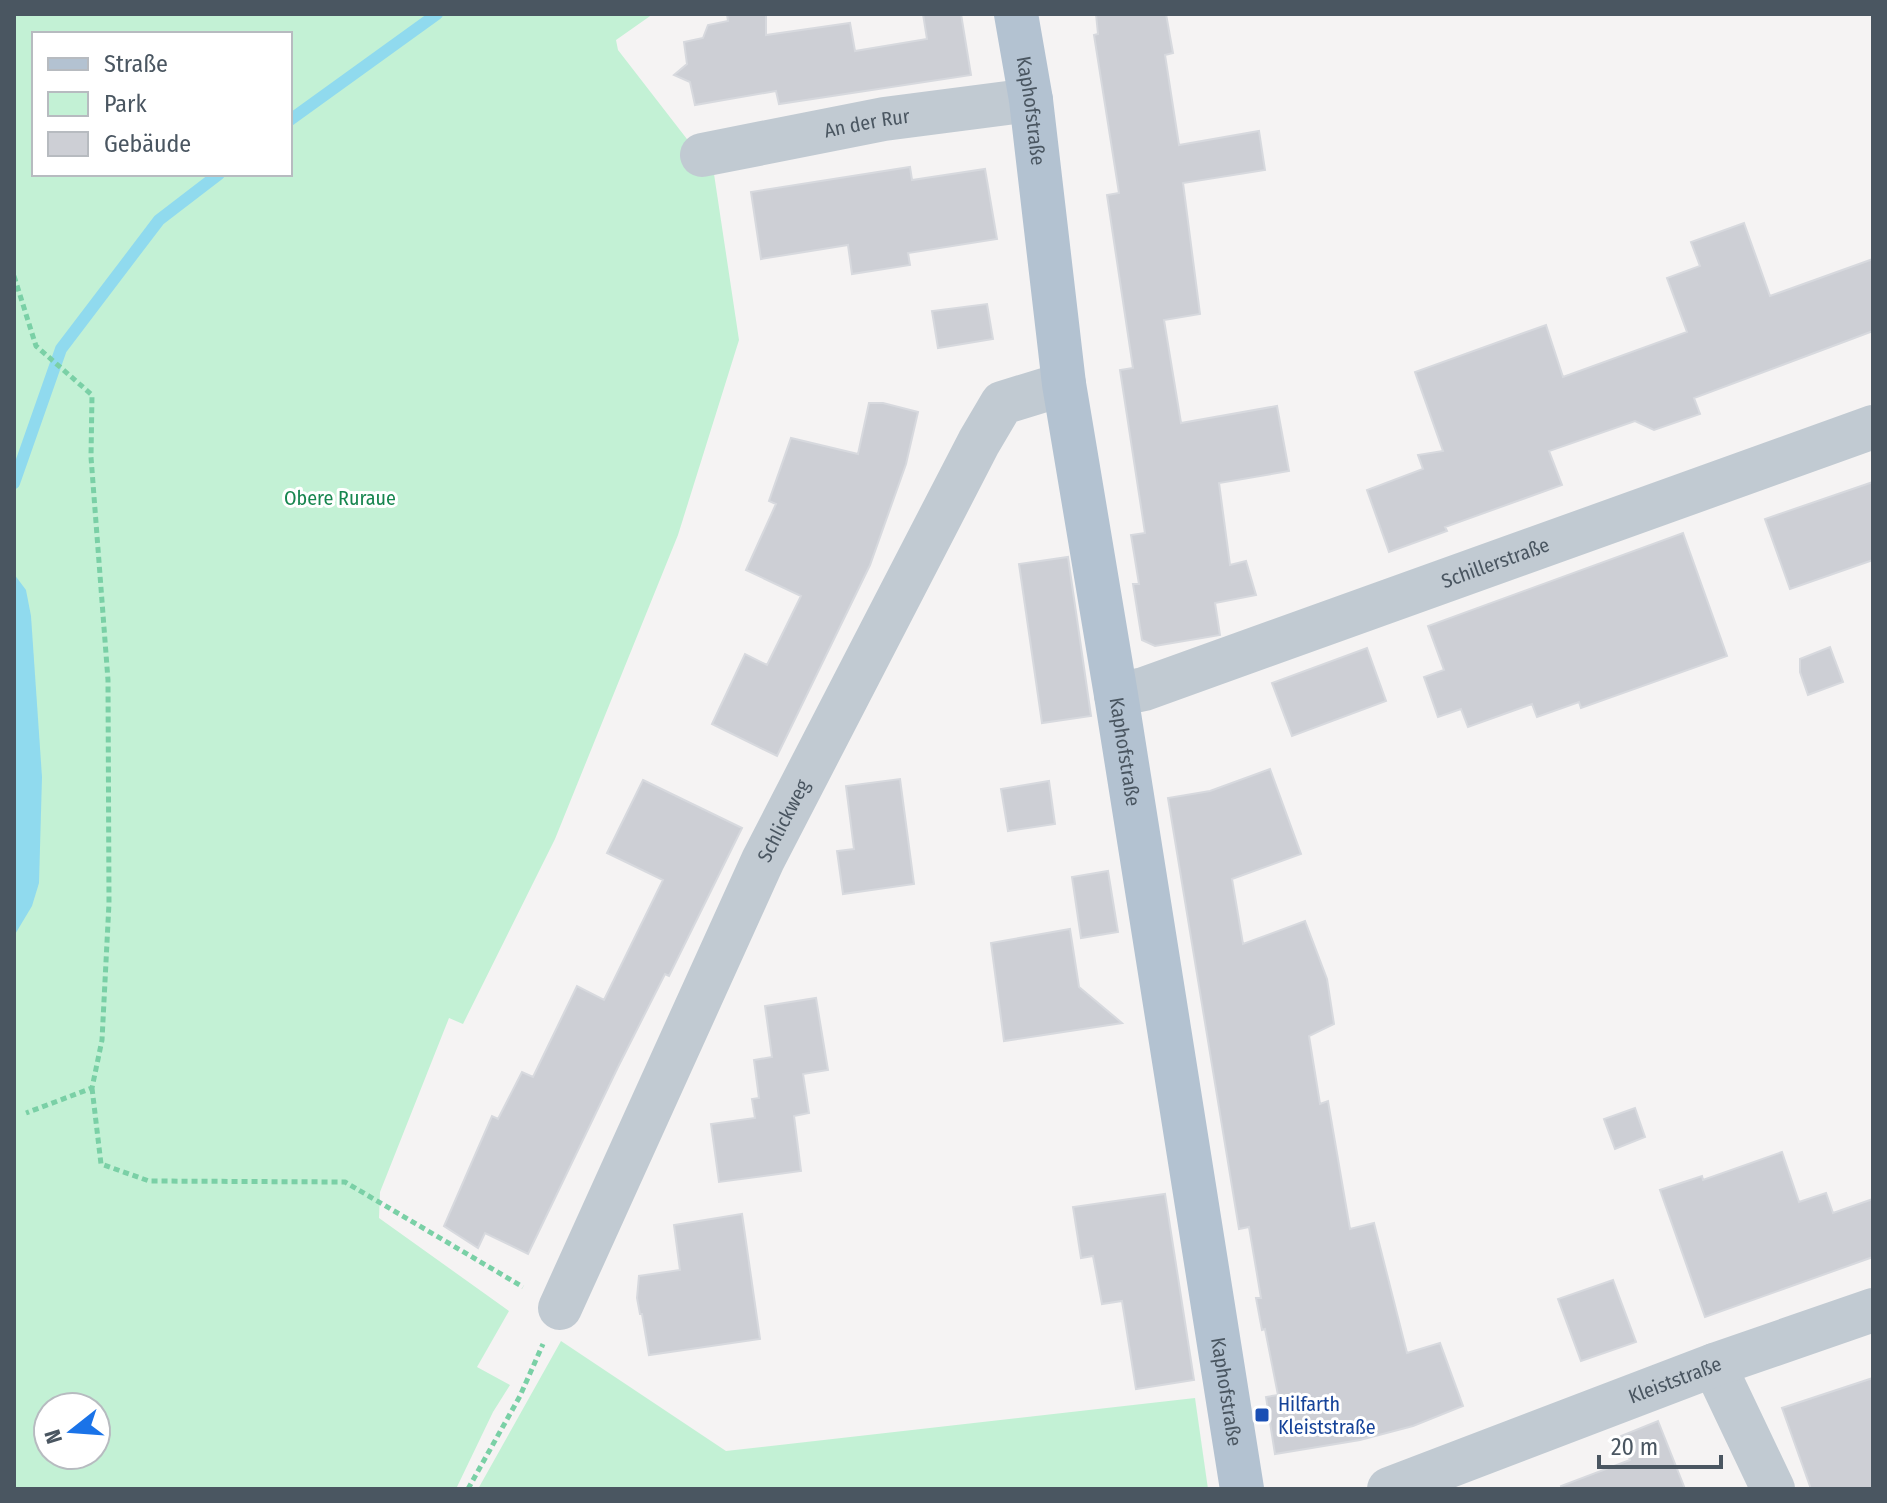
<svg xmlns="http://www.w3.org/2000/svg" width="1887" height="1503" font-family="'Fira Sans Condensed',sans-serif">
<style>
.green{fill:#c3f1d5;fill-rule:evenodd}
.water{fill:#90daee}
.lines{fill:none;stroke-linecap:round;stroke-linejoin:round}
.stream{stroke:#90daee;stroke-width:12}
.building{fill:#cdcfd5;stroke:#d7d9de;stroke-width:2}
.path{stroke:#7ad0a6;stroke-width:5;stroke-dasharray:6 4;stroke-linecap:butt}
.minor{stroke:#c1cad2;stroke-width:44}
.major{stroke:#b3c2d1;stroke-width:44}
.transit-dot{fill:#1a4fb4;stroke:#fff;stroke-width:3}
.labels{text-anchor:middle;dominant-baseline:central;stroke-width:6;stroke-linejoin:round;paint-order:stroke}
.street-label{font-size:20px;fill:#4a5661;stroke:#fff}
.park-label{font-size:20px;fill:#17864f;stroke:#fff}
.transit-label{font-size:20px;fill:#164399;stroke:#fff;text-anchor:start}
</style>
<rect width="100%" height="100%" fill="#f5f3f3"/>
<path class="green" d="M14,14h639l-37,26 2,10 96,124 25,166 -61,195 -123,304 -92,185 -14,-6 -69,174 -1,26 130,93 -32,56 33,18 -17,27 -37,77h-442zM34,34h256v140h-256zM48,1407h48v48h-48z
M561,1341l165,110 469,-53 13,91h-730z"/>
<path class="water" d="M14,574l12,16 5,26 11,161 -3,106 -7,23 -18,30z"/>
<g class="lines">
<path class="stream" d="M290,120l147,-106
M14,483l47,-134 98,-129 60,-46"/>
</g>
<path class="building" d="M727,14h39v21l84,-12 5,28 72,-12 -4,-25h38l10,61 -192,29 -3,-13 -81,14 -5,-23 -16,-7 13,-11 -3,-22 19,-4 5,-13 20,-4z
M1096,14h70l7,39 -8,2 14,90 80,-14 6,39 -82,13 17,131 -36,6 17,103 96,-17 12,65 -70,12 11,82 16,-4 10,34 -41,8 5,32 -65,11 -13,-6 -9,-56h6l-8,-49 14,-2 -25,-163 13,-2 -26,-173 12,-2 -25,-158 4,-1z
M910,167l2,13 73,-11 12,70 -89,14 2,12 -58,9 -4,-29 -87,14 -10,-67z
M1744,223l26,73 103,-37v72l-179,67 6,16 -46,16 -19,-9 -86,30 13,34 -117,42 2,4 -58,21 -22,-62 56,-21 -5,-14 25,-4 -28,-79 131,-47 17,52 124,-45 -20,-54 33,-12 -9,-24z
M987,304l6,35 -55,9 -6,-37z
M869,403h14l35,9 -12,52 -36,101 -93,191 -65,-32 33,-70 22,11 34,-69 -55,-26 30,-66 -7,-3 22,-63 67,16z
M1873,482v78l-83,29 -25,-70z
M1683,533l44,123 -146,52 -2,-6 -42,15 -5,-13 -64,23 -7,-18 -23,8 -14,-40 20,-7 -16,-44z
M1068,557l23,159 -49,7 -23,-159z
M1830,647l13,35 -35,13 -8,-23v-13z
M1367,648l19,53 -94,35 -20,-53z
M1270,769l31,85 -69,25 11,65 62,-23 22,58 7,45 -25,12 11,68 8,-3 22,128 24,-6 33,130 33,-10 23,63 -50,20 -53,14 -85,14 -9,-57 12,-2 -13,-66 -3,1 -6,-32h5l-12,-71 -10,2 -71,-431 42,-7z
M900,779l14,105 -71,10 -6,-43 17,-2 -8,-63z
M643,780l99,48 -73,148 -4,-2 -47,93 -90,187 -43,-21 -7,15 -34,-22 48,-110 6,3 24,-47 11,5 44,-91 27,14 59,-120 -56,-27z
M1049,781l6,43 -47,7 -7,-42z
M1108,871l10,61 -37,6 -9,-61z
M1070,929l9,58 43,36 -118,18 -13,-98z
M816,998l12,72 -25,4 6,39 -15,3 7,55 -82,11 -8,-58 44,-6 -3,-19 7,-1 -5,-38 18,-3 -7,-51z
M1635,1108l10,29 -30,12 -11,-30z
M1782,1152l17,50 27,-9 7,20 40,-14v58l-168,60 -45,-127 42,-14 1,4z
M1165,1194l29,186 -58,9 -14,-88 -20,3 -9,-48 -12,2 -8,-51z
M742,1214l18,125 -111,16 -7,-41h-2l-3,-16 2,-22 41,-6 -6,-45z
M1613,1280l23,62 -55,19 -23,-62z
M1873,1378v111h-62l-29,-81z
M1658,1421l27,68h-123l-1,-3 69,-26 -9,-24z"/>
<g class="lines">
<path class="path" d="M14,276l22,70 56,49 -1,62 17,223 1,223 -7,137 -10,48 -66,25
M92,1088l9,76 48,17 196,1 178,105
M468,1489l52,-93 23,-52"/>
<g class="minor">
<path id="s1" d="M702,155l182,-36 147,-19"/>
<path id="s2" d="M1116,695l28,-6 729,-262"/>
<path id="s3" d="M560,1308l203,-448 216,-418 23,-39 62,-19"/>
<path d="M1714,1365l59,124"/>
<path id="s4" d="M1389,1489l325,-124 159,-55"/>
</g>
<path class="major" id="s5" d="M1016,14l15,86 33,284 52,311 126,794"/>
</g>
<rect class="transit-dot" x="1254" y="1407" width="16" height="16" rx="4"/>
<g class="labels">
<g class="street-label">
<text stroke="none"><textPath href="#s5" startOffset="98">Kaphofstraße</textPath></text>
<text stroke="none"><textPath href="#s1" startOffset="168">An der Rur</textPath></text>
<text stroke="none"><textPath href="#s2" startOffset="402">Schillerstraße</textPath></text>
<text stroke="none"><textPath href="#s5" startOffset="746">Kaphofstraße</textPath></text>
<text stroke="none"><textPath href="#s3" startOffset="536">Schlickweg</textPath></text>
<text stroke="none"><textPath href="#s4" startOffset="306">Kleiststraße</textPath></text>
<text stroke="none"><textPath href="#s5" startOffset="1394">Kaphofstraße</textPath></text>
</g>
<g class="park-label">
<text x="340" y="498">Obere Ruraue</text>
</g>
<g class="transit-label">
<text x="1278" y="1404">Hilfarth<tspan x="1278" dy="23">Kleiststraße</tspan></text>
</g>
</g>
<rect width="1887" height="1503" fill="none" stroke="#4a5661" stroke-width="32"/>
<rect x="32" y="32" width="260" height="144" fill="#ffffff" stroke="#b7bbc0" stroke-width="2"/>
<rect x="48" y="58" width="40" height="12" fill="#b3c2d1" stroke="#b7bbc0" stroke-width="2"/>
<text x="104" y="72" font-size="24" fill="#4a5661">Straße</text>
<rect x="48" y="92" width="40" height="24" fill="#c3f1d5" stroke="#b7bbc0" stroke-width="2"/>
<text x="104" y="112" font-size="24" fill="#4a5661">Park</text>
<rect x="48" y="132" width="40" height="24" fill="#cdcfd5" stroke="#b7bbc0" stroke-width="2"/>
<text x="104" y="152" font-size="24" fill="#4a5661">Gebäude</text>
<g transform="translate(72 1431) rotate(253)"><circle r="38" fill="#ffffff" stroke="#b7bbc0" stroke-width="2"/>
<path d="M0-6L14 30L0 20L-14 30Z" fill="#1a73e8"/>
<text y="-12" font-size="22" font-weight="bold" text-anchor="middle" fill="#4a5661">N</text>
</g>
<path d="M1599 1455v12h122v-12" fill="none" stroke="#4a5661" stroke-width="4"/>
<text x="1611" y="1455" font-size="24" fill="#4a5661" stroke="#ffffff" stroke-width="6" paint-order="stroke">20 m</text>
</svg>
